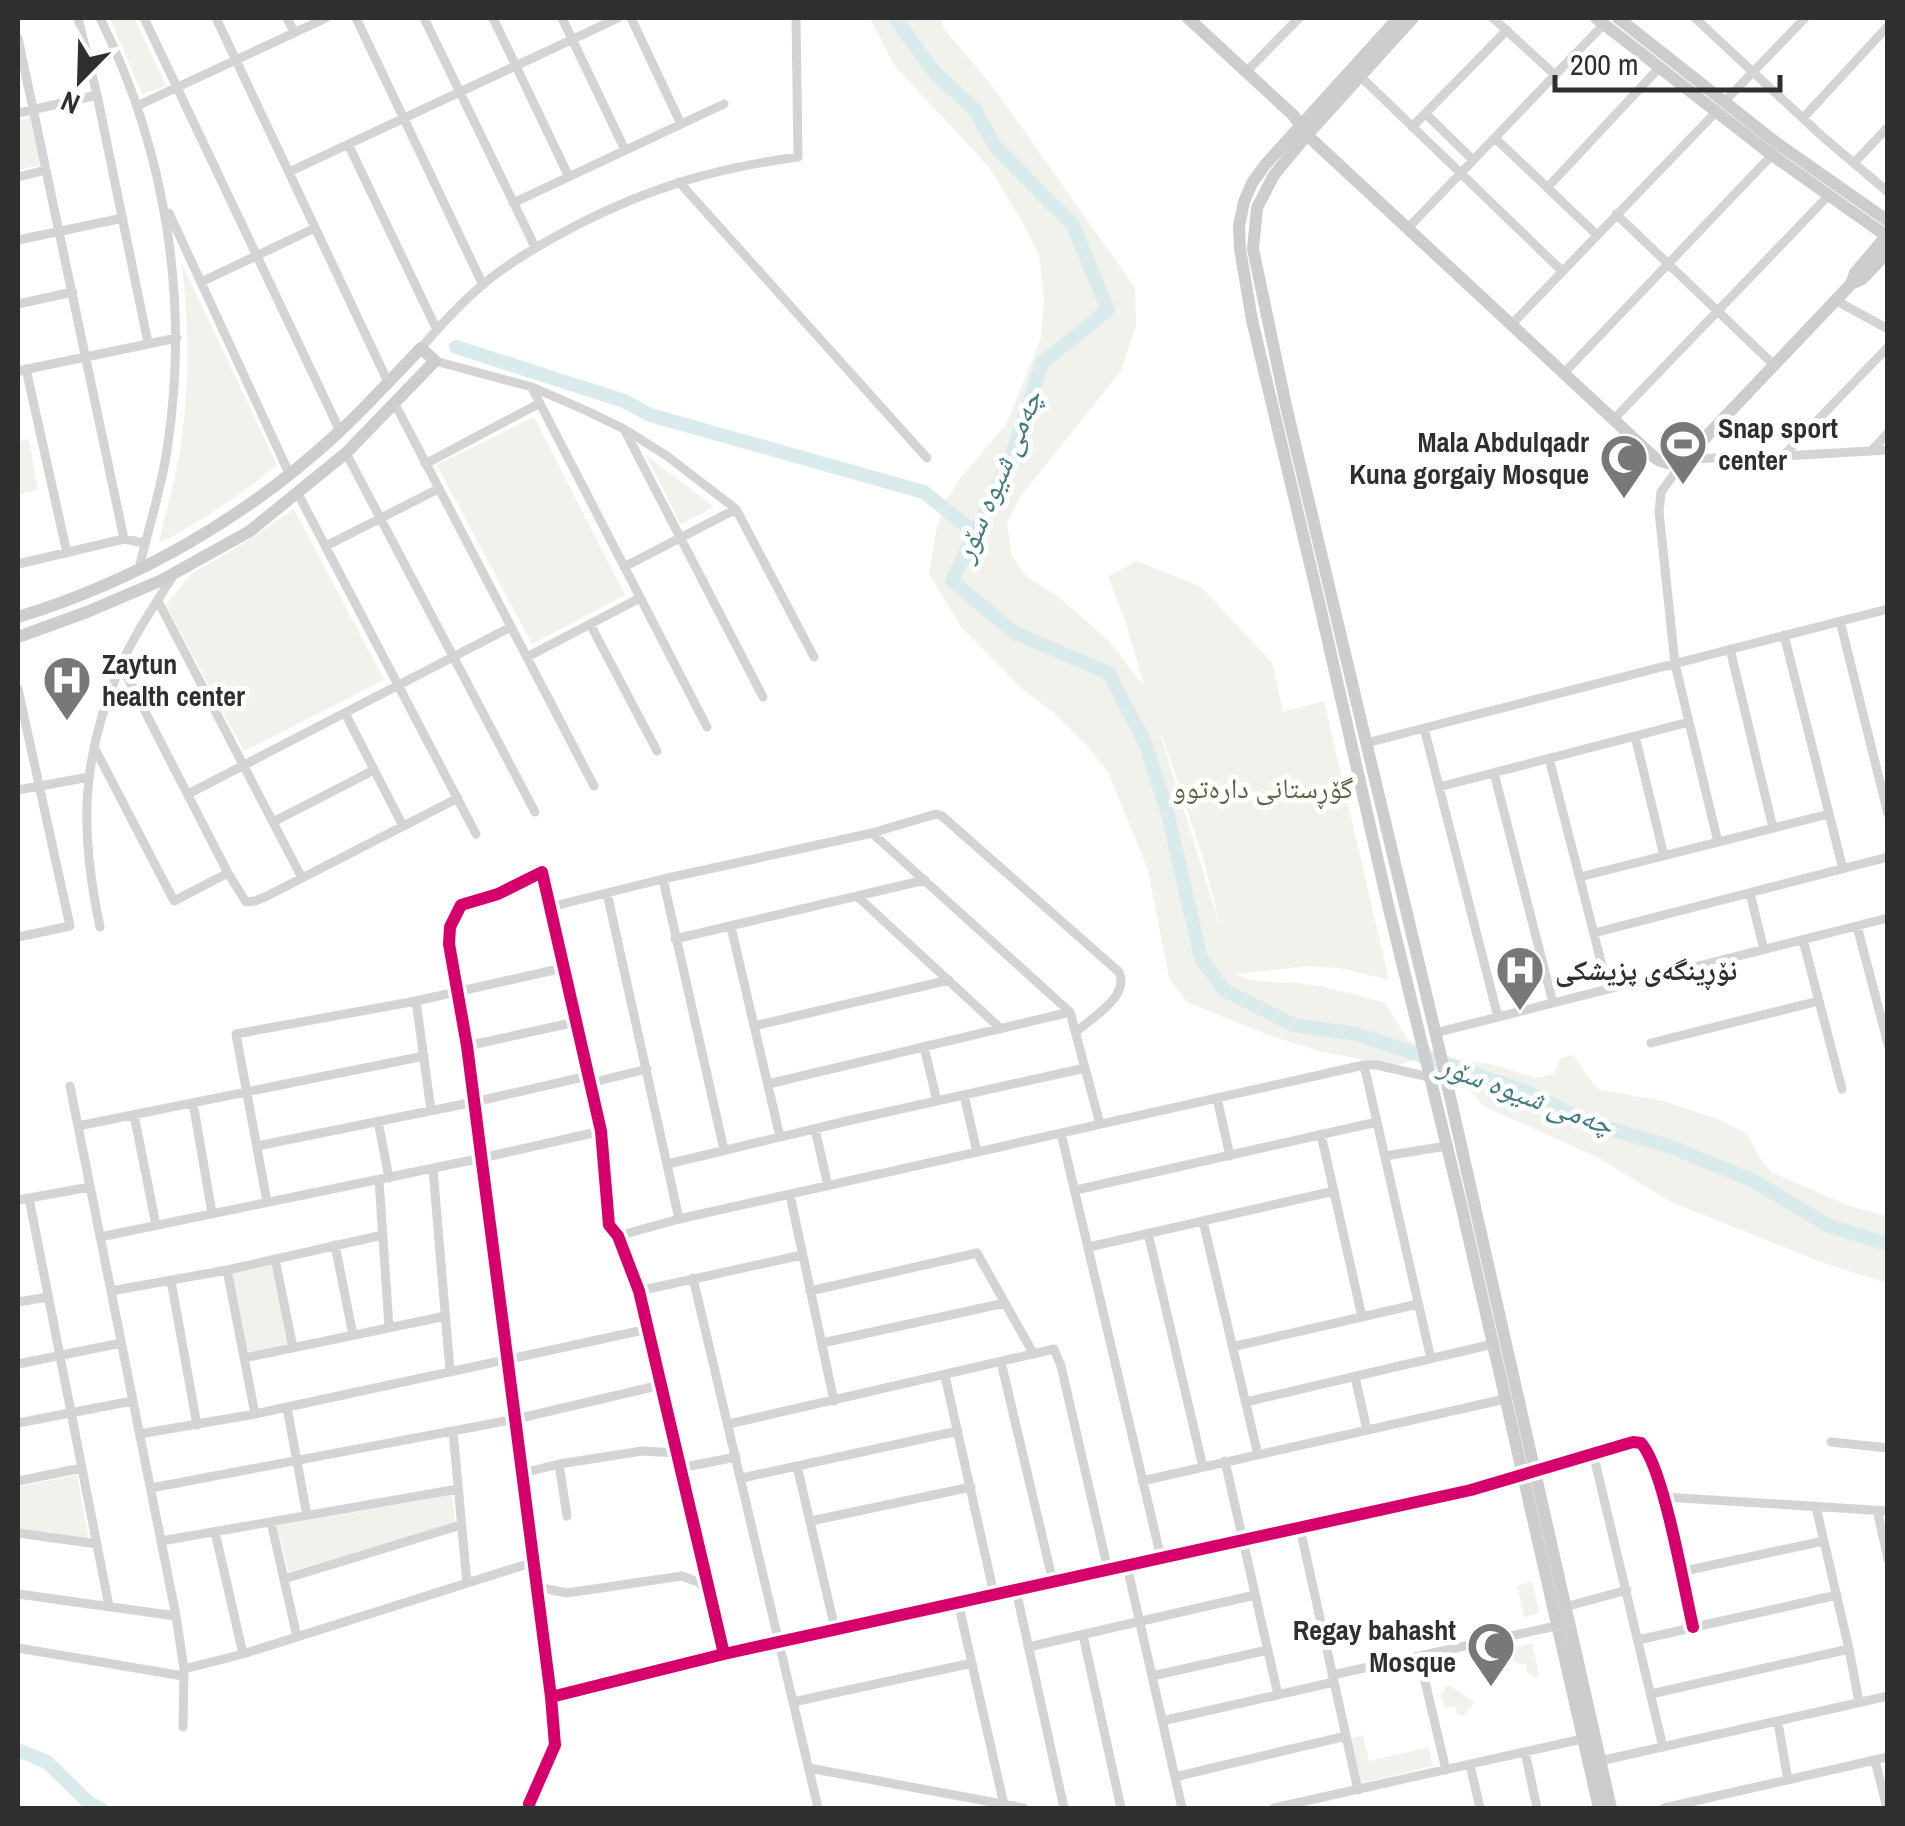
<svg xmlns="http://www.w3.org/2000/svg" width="1905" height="1826" font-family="'Archivo Narrow','Noto Naskh Arabic',sans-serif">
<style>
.green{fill:#f1f2ec;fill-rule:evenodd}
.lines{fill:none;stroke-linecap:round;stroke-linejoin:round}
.river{stroke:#daebee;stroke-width:14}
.street{stroke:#d4d4d4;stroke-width:9}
.secondary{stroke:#cdcdcd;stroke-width:12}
.cycleway-casing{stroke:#fff;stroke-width:19}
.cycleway{stroke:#d6006c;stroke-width:12}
.labels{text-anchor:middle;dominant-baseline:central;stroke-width:10;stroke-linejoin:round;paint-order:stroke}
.poi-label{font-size:28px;font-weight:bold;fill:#2f2f2f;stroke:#fff;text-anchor:start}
.park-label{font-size:28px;fill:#5c6741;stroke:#fff}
.water-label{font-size:30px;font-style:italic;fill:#437b83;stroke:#fff}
</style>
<rect width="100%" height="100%" fill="#fff"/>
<path class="green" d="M110,18h24l32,68 -24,8z
M870,18h72l1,10 50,59 142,201 1,37 -15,46 -101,126 -13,26 5,34 15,20 29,18 52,45 36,46 -19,-66 -17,-43 28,-16 64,25 73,78 10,48 41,-11 65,279 -49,-12 -31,-2 -74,8c21,10 41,7 63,9 30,4 58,11 87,20l23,37 48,19 38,6 43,13 17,-4 7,-16 12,-3 21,30 7,5 62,11 54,18 30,15 13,24 11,14 78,34 38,10v67l-68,-22 -148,-59 -74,-45 -113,-51 -24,-27 -47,-19 -18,6 -76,-15 -53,-17 -79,-32 -18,-24 -21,-108 -39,-96 -18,-24 -38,-38 -33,-25 -58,-59 -33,-54 8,-47 9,-25 13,-22 48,-57 34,-85 3,-41 -5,-42 -15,-30 -35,-58 -95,-102zM1162,735l41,123 19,75 -61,-197z
M30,118l10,47 -22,5v-49z
M182,264l95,201c-36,30 -74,55 -115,77l-3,-1c7,-30 16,-60 21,-91 10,-62 9,-124 2,-186z
M534,417l91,178 -93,49 -95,-179z
M29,439l9,51 -20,5v-54z
M645,454l69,53 -33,17z
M294,509l90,171 -140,71 -78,-146 25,-31 45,-26z
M271,1265l17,79 -41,8 -17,-79z
M77,1475l12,65 -71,-10v-43z
M452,1495l3,28 -166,49 -12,-46z
M1532,1582l7,31 -15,4 -7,-31z
M1532,1643l7,32 -4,3 -8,-7 -1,-7h-8l-17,-14z
M1451,1686l23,16 -11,14 -5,-2 -3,-8 -11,2 -3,-15 4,-2 -1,-4z
M1363,1735l6,26 60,-14 4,19 -72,17 -10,-45z"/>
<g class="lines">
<path class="river" d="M895,18l40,55 41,38 18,34 79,80 35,85 -66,53 -30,92 -60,126 63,52 94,40 37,72 22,70 33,143 23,32 70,35 62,9 46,15 123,42 62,31 84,25 81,33 77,46 59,18
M456,347l168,54 26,14 274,77 51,41
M18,1750l29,12 42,41 11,5"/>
<path class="street" d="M78,18l19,77 51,248
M100,18c66,133 90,284 67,432 -6,40 -19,79 -28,119
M144,18l196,413
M216,18l172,364
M287,18l7,14
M356,18l127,267
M424,18l111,229
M493,18l76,159
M562,18l63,132
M631,18l50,106
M1493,18l62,57
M1695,18l128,119 65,55
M18,38l106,501
M1246,72l53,-54
M1360,76l202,195
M1724,102l81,-84
M137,106l189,-88
M18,113l79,-18
M1426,114l47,46
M1804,117l84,-91
M1412,127l95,-97
M1495,138l102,97
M348,144l89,186
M1854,163l34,-36
M289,172l329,-154
M18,177l28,-7
M679,182l248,276
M1547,188l112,-120
M513,203l211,-99
M169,213l120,260
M1616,214l158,151
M1408,228l196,-204
M18,240l105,-22
M201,282l114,-54
M1835,300l53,29
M18,304l55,-12
M1511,325l204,-212
M421,348c18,-21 37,-42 59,-61 29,-25 63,-44 97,-62 74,-38 139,-57 221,-68l-2,-139
M435,361l97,26 55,24 37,18 43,27 69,53 78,148
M26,369l41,184
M18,371l159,-33
M1564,373l208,-218
M532,388l175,339
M395,404l199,382
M1614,419l215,-224
M625,431l138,266
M1871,451l17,-18
M346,453l189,359
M1783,456l105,-109
M425,464l115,-61
M297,492l179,342
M326,546l112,-57
M18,564l106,-25 21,4
M624,567l112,-58
M158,601l144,277
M1840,621l48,193
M590,624l67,127
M1784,635l59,234
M1730,649l43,179
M527,657l113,-59
M121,665l107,208 18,29 9,-1 12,-5 191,-98
M18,689l52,237 -52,11
M345,713l58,113
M1424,728l74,289
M1635,736l29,120
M1366,743l522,-134
M94,747l80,154 54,-28
M1549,758l59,231
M1494,773l59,230
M1439,787l250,-65
M18,790l71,-13
M188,794l323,-167
M273,822l101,-52
M872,833l198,179 30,112
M1718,842l-43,-178 -16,-152 2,-20 24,-33 98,-3 105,-6
M1580,877l249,-63
M663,879l61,271
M607,893l72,326
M1750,893l14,57
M858,897l143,132
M550,907l113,-28 209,-46 64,-19 6,2 177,156c11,24 -26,45 -42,59
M1857,926l31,118
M100,927c-20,-94 -20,-167 19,-257 14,-34 35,-64 54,-94
M731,927l49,210
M1594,933l294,-76
M675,939l250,-59
M1803,940l39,149
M416,1001l15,109
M754,1026l195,-46
M1435,1033l453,-115
M1651,1043l168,-42
M467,1046l109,-24
M924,1047l13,54
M1364,1065l67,294
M590,1083l57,-14
M768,1084l302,-72
M70,1086l106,530 8,53 -1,58
M964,1095l13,57
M1217,1098l13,58
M193,1103l19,110
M134,1115l22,110
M378,1121l11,57
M78,1126l346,-70
M815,1129l13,57
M1061,1133l100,425
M1321,1134l41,183
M257,1146l217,-44 114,-26
M1385,1156l61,-10
M668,1164l183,-44 234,-52
M433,1169l17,202
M379,1180l10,147
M1076,1190l301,-68
M790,1195l44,206
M29,1198l80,408
M18,1200l72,-13
M267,1202l-31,-168 180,-33 147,-33
M1203,1221l55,234
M1148,1233l55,234
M618,1236l61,-17 685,-154h13l52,12
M100,1237l382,-79 119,-27
M335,1245l18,90
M1089,1247l245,-56
M275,1259l18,89
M227,1270l28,144
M693,1278l125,530
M171,1281l26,144
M111,1291l116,-21 156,-35
M639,1291l163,-36
M810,1291l167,-38 56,100
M18,1302l30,-5
M822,1343l183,-40
M1232,1347l186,-43
M244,1358l202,-42
M1001,1362l52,220
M18,1364l103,-21
M945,1376l49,218
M1355,1377l12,53
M1246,1402l247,-58
M287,1407l20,109
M18,1423l114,-22
M729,1424l325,-75 7,17 47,204
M453,1431l14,152
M140,1434l115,-20 393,-85
M1831,1442l57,6
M1593,1453l70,294
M1225,1461l53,234
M559,1464l8,52
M797,1466l38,163
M680,1468l56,-11
M523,1473l36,-9 83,-13 34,2
M742,1478l216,-47
M18,1481l64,-13
M1142,1481l363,-82
M151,1488l365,-69 145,-34
M1664,1497l224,14
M1816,1507l33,142 10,53
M1877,1510l11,49
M811,1521l160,-34
M271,1522l26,115
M1300,1528l58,262
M215,1532l28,122
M18,1533l79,11
M161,1541l297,-52
M1127,1566l55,242
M1680,1572l144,-31
M284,1579l177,-54
M537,1587l30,6 115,-17 16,6 10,10
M1016,1590l48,218
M18,1594l158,22
M958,1602l46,203
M1565,1607l62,-17
M1083,1635l38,173
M1638,1640l199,-45
M1028,1647l227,-52
M18,1648l165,28
M1419,1656l27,114
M184,1669l59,-15 291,-92
M1332,1675l224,-49
M1152,1676l116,-26
M1651,1694l198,-45
M551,1697l173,-43 747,-164 162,-48 8,1c23,25 43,146 52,184
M793,1702l179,-39
M1162,1721l172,-39
M1778,1723l10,57
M1525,1752l12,56
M1875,1760l12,48
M1600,1761l288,-65
M1470,1765l10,43
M809,1768l215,40
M1175,1777l171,-41
M529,1804l26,-59 -4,-48 -84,-651 -18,-102 1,-17 11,-22 37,-11 44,-22 59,259 8,94 9,11 21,55 85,363
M1274,1808l308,-69
M1664,1808l224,-51"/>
<path class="secondary" d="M1188,18l106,98 13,19 348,323c11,7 19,7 30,1l166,-175 11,-5 26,-27
M1398,18l-133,147 -13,18 -8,19 -5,24 1,23 12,71 68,286 68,299 73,299 138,604
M1413,18l-106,117 -33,40 -17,33 -4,41 33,157 153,642 172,760
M1596,18l176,137 116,82
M1618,18l160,126 110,77
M1851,284l4,-11 33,-39
M18,617c119,-36 231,-101 322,-186 28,-26 54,-55 81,-83l14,13 -89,92 -96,78 -88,49 -75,32 -69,25"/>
<g class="cycleway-casing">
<path id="cycleway" d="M551,1697l173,-43 747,-164 162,-48 8,1c23,25 43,146 52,184
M529,1804l26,-59 -4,-48 -84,-651 -18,-102 1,-17 11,-22 37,-11 44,-22 59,259 8,94 9,11 21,55 85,363"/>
</g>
<use href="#cycleway" class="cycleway"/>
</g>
<defs>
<g id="stadium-pin" transform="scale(2.5)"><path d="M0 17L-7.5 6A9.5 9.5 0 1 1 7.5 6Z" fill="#787878" stroke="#fff"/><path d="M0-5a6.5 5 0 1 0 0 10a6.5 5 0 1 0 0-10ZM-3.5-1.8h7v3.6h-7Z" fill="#fff"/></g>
<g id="mosque-pin" transform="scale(2.5)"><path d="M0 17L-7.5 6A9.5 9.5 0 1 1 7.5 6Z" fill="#787878" stroke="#fff"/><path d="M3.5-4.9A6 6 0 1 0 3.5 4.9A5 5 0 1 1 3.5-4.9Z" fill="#fff"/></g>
<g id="hospital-pin" transform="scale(2.5)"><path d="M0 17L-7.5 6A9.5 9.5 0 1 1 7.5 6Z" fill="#787878" stroke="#fff"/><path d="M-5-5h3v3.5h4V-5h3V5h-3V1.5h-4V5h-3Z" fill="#fff"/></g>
</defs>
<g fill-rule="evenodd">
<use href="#stadium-pin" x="1683" y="444"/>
<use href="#mosque-pin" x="1624" y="458"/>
<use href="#hospital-pin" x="67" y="680"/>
<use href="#hospital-pin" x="1520" y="970"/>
<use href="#mosque-pin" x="1491" y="1646"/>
</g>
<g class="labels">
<g class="poi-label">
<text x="1718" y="428">Snap sport<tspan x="1718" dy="32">center</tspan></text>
<text x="1589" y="442" text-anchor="end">Mala Abdulqadr<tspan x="1589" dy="32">Kuna gorgaiy Mosque</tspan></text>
<text x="102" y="664">Zaytun<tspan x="102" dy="32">health center</tspan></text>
<text x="1555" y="970">نۆڕینگەی پزیشکی</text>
<text x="1456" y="1630" text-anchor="end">Regay bahasht<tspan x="1456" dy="32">Mosque</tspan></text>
</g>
<g class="park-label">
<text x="1263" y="788">گۆڕستانی دارەتوو</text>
</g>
<g class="water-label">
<text transform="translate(997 475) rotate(-67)">چەمی شیوە سۆر</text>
<text transform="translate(1527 1094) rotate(20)">چەمی شیوە سۆر</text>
</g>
</g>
<rect width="1905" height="1826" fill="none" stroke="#2f2f2f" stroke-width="40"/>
<g transform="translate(80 80) rotate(203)" stroke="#ffffff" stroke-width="8" paint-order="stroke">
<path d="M0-8L18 38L0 25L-18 38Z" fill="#2f2f2f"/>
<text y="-15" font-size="28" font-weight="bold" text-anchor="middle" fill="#2f2f2f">N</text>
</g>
<path d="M1555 75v15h225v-15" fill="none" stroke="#2f2f2f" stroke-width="5"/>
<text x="1570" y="75" font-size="30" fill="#2f2f2f" stroke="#ffffff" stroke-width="8" paint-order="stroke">200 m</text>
</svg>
